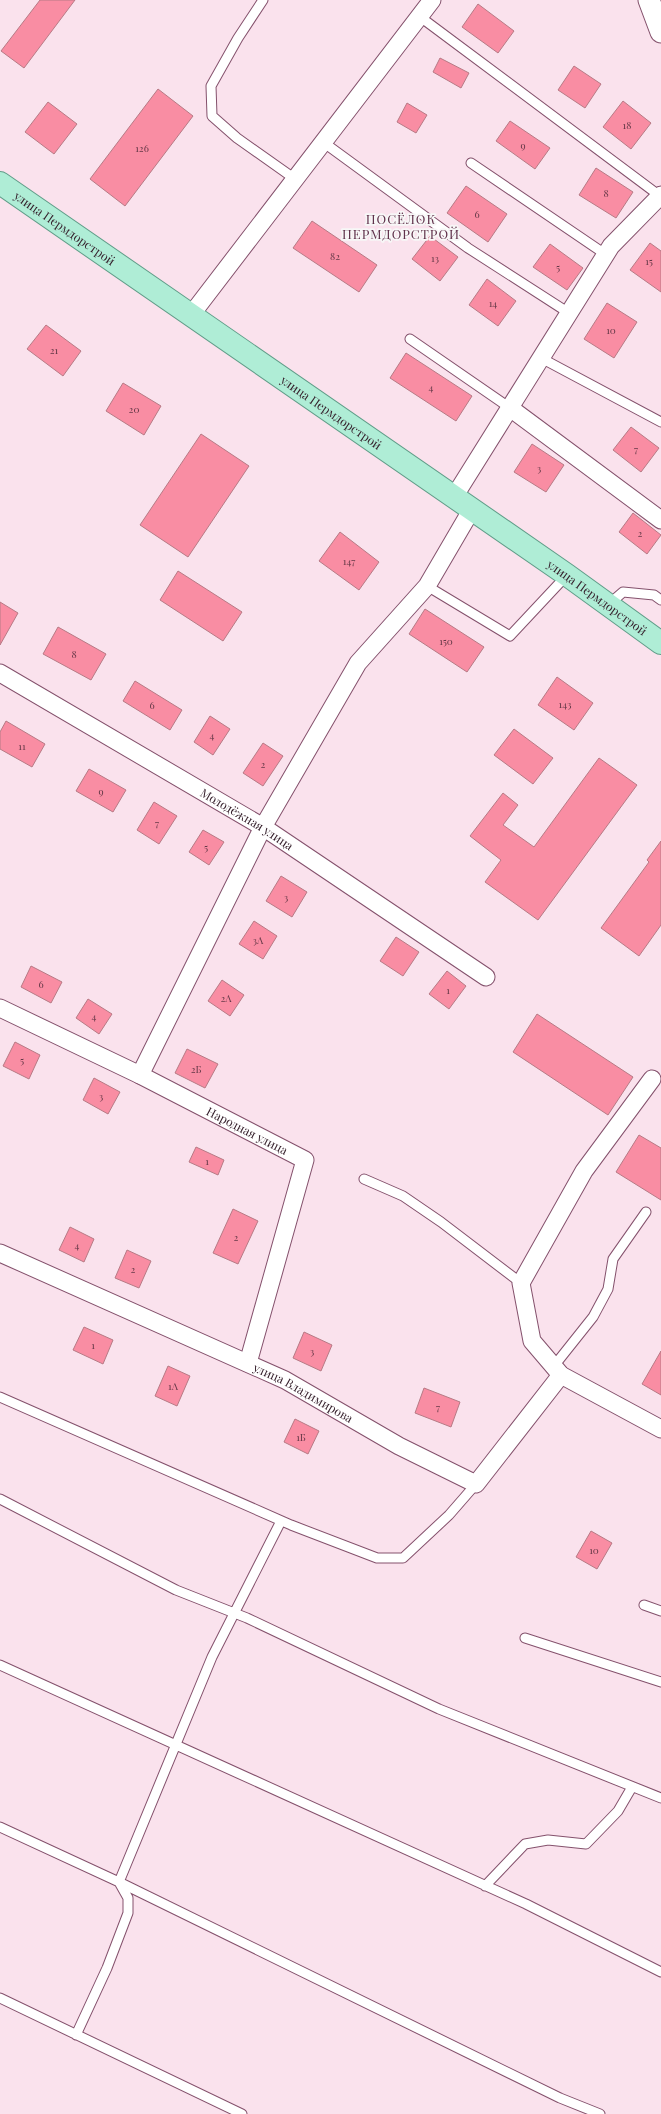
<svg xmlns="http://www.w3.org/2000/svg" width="661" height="2114" font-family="'Playfair Display',serif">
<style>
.building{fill:#f98da3;stroke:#b77a85}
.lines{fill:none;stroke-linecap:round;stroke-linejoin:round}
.service-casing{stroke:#84516c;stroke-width:11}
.minor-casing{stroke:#84516c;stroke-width:19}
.tertiary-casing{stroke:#84516c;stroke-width:23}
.primary-casing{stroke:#609c88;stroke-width:24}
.service{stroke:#fff;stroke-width:9}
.minor{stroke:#fff;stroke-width:17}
.tertiary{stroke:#fff;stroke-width:21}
.primary{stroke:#afedd6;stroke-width:22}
.labels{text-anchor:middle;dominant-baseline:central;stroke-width:3.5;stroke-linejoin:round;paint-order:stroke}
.number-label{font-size:10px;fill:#643847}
.street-label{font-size:12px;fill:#321c28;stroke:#f7f7f7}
.neighbourhood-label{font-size:13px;letter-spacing:1px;fill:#5f304a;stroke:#f7f7f7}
</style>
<rect width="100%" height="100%" fill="#fae2ed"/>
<path class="building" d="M40,0h35l-51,68 -23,-17z
M478,4l36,27 -16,22 -36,-26z
M440,58l29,15 -8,15 -28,-16z
M574,66l27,18 -16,24 -27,-18z
M158,89l35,27 -68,90 -35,-27z
M623,101l28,22 -20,26 -28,-22z
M48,102l29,22 -23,30 -29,-22z
M407,103l20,12 -11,18 -19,-11z
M510,121l40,27 -15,21 -39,-28z
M596,168l37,24 -17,26 -37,-23z
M466,186l41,28 -19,28 -41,-29z
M312,221l65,44 -18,27 -66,-44z
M430,236l28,21 -18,24 -28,-22z
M650,243l11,8v41l-31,-22z
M550,244l33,24 -16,22 -34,-23z
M487,279l29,22 -18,25 -29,-21z
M607,303l30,19 -23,36 -30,-19z
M46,325l35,26 -18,25 -36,-27z
M406,353l66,43 -16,25 -66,-43z
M123,383l38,23 -17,29 -38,-24z
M631,427l28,21 -18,24 -28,-22z
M201,434l48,32 -61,91 -48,-32z
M532,444l32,21 -18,27 -32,-20z
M633,513l28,22 -14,19 -28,-22z
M340,532l39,30 -20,28 -40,-29z
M178,571l64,41 -19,29 -63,-41z
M0,602l18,11 -18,32z
M425,609l59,38 -17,25 -58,-38z
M58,627l48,27 -15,26 -48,-26z
M557,677l36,26 -19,27 -36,-25z
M135,681l47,29 -12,20 -47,-29z
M210,716l20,13 -17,26 -19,-13z
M6,721l39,23 -13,23 -32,-18v-17z
M514,729l39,29 -20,26 -39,-29z
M263,743l20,13 -20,30 -20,-13z
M599,758l38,27 -99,135 -53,-38 16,-22 -31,-24 33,-43 15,12 -15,20 31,22z
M89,769l37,21 -13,22 -37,-21z
M154,802l23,14 -18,28 -22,-14z
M203,830l21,12 -15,23 -20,-13z
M661,841v84l-22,31 -38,-28 48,-66 -2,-2z
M281,876l26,16 -15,25 -26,-16z
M254,921l23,15 -14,23 -24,-15z
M396,937l23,15 -16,24 -23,-15z
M31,966l31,16 -11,21 -30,-16z
M447,971l19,15 -17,23 -20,-15z
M222,980l22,15 -14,21 -22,-15z
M88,999l24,15 -13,20 -23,-16z
M537,1014l96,63 -25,38 -95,-63z
M15,1042l25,13 -11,24 -26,-13z
M187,1049l31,15 -13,24 -30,-15z
M94,1078l26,14 -12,22 -25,-14z
M639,1135l22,13v52l-45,-28z
M196,1147l28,13 -6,15 -29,-13z
M233,1209l25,12 -20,43 -25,-11z
M70,1227l24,12 -10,23 -25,-12z
M127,1250l24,11 -12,27 -24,-10z
M84,1327l29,13 -10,24 -30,-14z
M304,1332l28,13 -11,26 -28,-13z
M661,1351v44l-19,-11z
M168,1366l22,10 -13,30 -22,-10z
M424,1388l36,14 -9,25 -36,-14z
M295,1419l24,12 -11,23 -24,-12z
M591,1531l21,12 -15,26 -21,-12z"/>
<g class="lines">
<g class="service-casing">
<path id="service" d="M263,0l-25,38 -27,48 1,30 25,22 58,41
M419,16l241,180
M323,142l145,106 101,65
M471,163l134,91
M410,339l100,69
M541,358l120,64
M427,586l83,50 57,-61
M608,605l15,-13 31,3 7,5
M364,1179l39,17 38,26 80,61
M554,1366l39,-49 15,-28 5,-30 33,-47
M0,1397l291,128 86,33h26l46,-43 27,-31
M0,1499l176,91 71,28 192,91 222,89
M644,1605l17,6
M525,1638l136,44
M0,1665l526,239 135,68
M0,1827l119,55 441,216 40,16
M485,1886l40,-42 23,-4 38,4 32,-33 14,-24
M0,1998l242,116
M76,2035l31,-67 21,-55v-15l-9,-16 93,-225 69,-136"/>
</g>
<g class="minor-casing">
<g id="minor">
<path d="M191,315l241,-315"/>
<path d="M510,408l151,112"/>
<path d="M454,497l157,-251 50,-51"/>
<path id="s1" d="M0,673l263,154 223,150"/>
<path id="s2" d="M0,1008l140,67 165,85 -57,203"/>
<path d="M140,1075l123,-248 95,-164 69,-77 45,-77"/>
<path d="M652,1079l-68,92 -63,112 11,58 29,34 100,54"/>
<path id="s3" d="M0,1253l285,127 114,66 77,38 85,-109"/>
</g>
</g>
<g class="tertiary-casing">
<path id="tertiary" d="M649,0l12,32"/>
</g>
<g class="primary-casing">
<g id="primary">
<path id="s4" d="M0,183l567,392 94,68"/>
</g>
</g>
<use href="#service" class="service"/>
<use href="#minor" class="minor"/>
<use href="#tertiary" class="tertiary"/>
<use href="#primary" class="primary"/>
</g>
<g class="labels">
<g class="number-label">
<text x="627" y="125">18</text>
<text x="523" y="145">9</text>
<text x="142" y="148">126</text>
<text x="606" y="193">8</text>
<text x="477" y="214">6</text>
<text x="335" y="256">82</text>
<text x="435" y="258">13</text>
<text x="649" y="261">15</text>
<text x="558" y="267">5</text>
<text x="493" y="303">14</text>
<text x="611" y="330">10</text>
<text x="54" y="350">21</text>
<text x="431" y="387">4</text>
<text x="134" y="409">20</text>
<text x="636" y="449">7</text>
<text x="539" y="468">3</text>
<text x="640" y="533">2</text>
<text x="349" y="561">147</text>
<text x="446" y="641">150</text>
<text x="74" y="654">8</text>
<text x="565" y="704">143</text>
<text x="152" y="705">6</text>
<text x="212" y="735">4</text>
<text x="22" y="746">11</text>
<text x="263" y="764">2</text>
<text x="101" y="791">9</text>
<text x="157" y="823">7</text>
<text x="206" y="847">5</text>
<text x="286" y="897">3</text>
<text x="258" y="940">3А</text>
<text x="41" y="984">6</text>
<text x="448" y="990">1</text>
<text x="226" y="998">2А</text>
<text x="94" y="1016">4</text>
<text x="22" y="1060">5</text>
<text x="196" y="1069">2Б</text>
<text x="101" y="1096">3</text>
<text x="207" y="1161">1</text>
<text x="236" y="1237">2</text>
<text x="77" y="1245">4</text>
<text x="133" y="1269">2</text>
<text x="93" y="1345">1</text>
<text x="312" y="1351">3</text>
<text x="173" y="1386">1А</text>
<text x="438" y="1407">7</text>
<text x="301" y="1437">1Б</text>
<text x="594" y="1550">10</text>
</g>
<g class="street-label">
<text stroke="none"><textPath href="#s4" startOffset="79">улица Пермдорстрой</textPath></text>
<text stroke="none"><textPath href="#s4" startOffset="403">улица Пермдорстрой</textPath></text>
<text stroke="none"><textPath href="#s4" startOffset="727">улица Пермдорстрой</textPath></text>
<text stroke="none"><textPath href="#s1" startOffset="287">Молодёжная улица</textPath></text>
<text stroke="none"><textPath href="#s2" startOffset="276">Народная улица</textPath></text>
<text stroke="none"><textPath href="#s3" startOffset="334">улица Владимирова</textPath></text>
</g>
<g class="neighbourhood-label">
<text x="401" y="218">ПОСЁЛОК<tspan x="401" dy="15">ПЕРМДОРСТРОЙ</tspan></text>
</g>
</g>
</svg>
